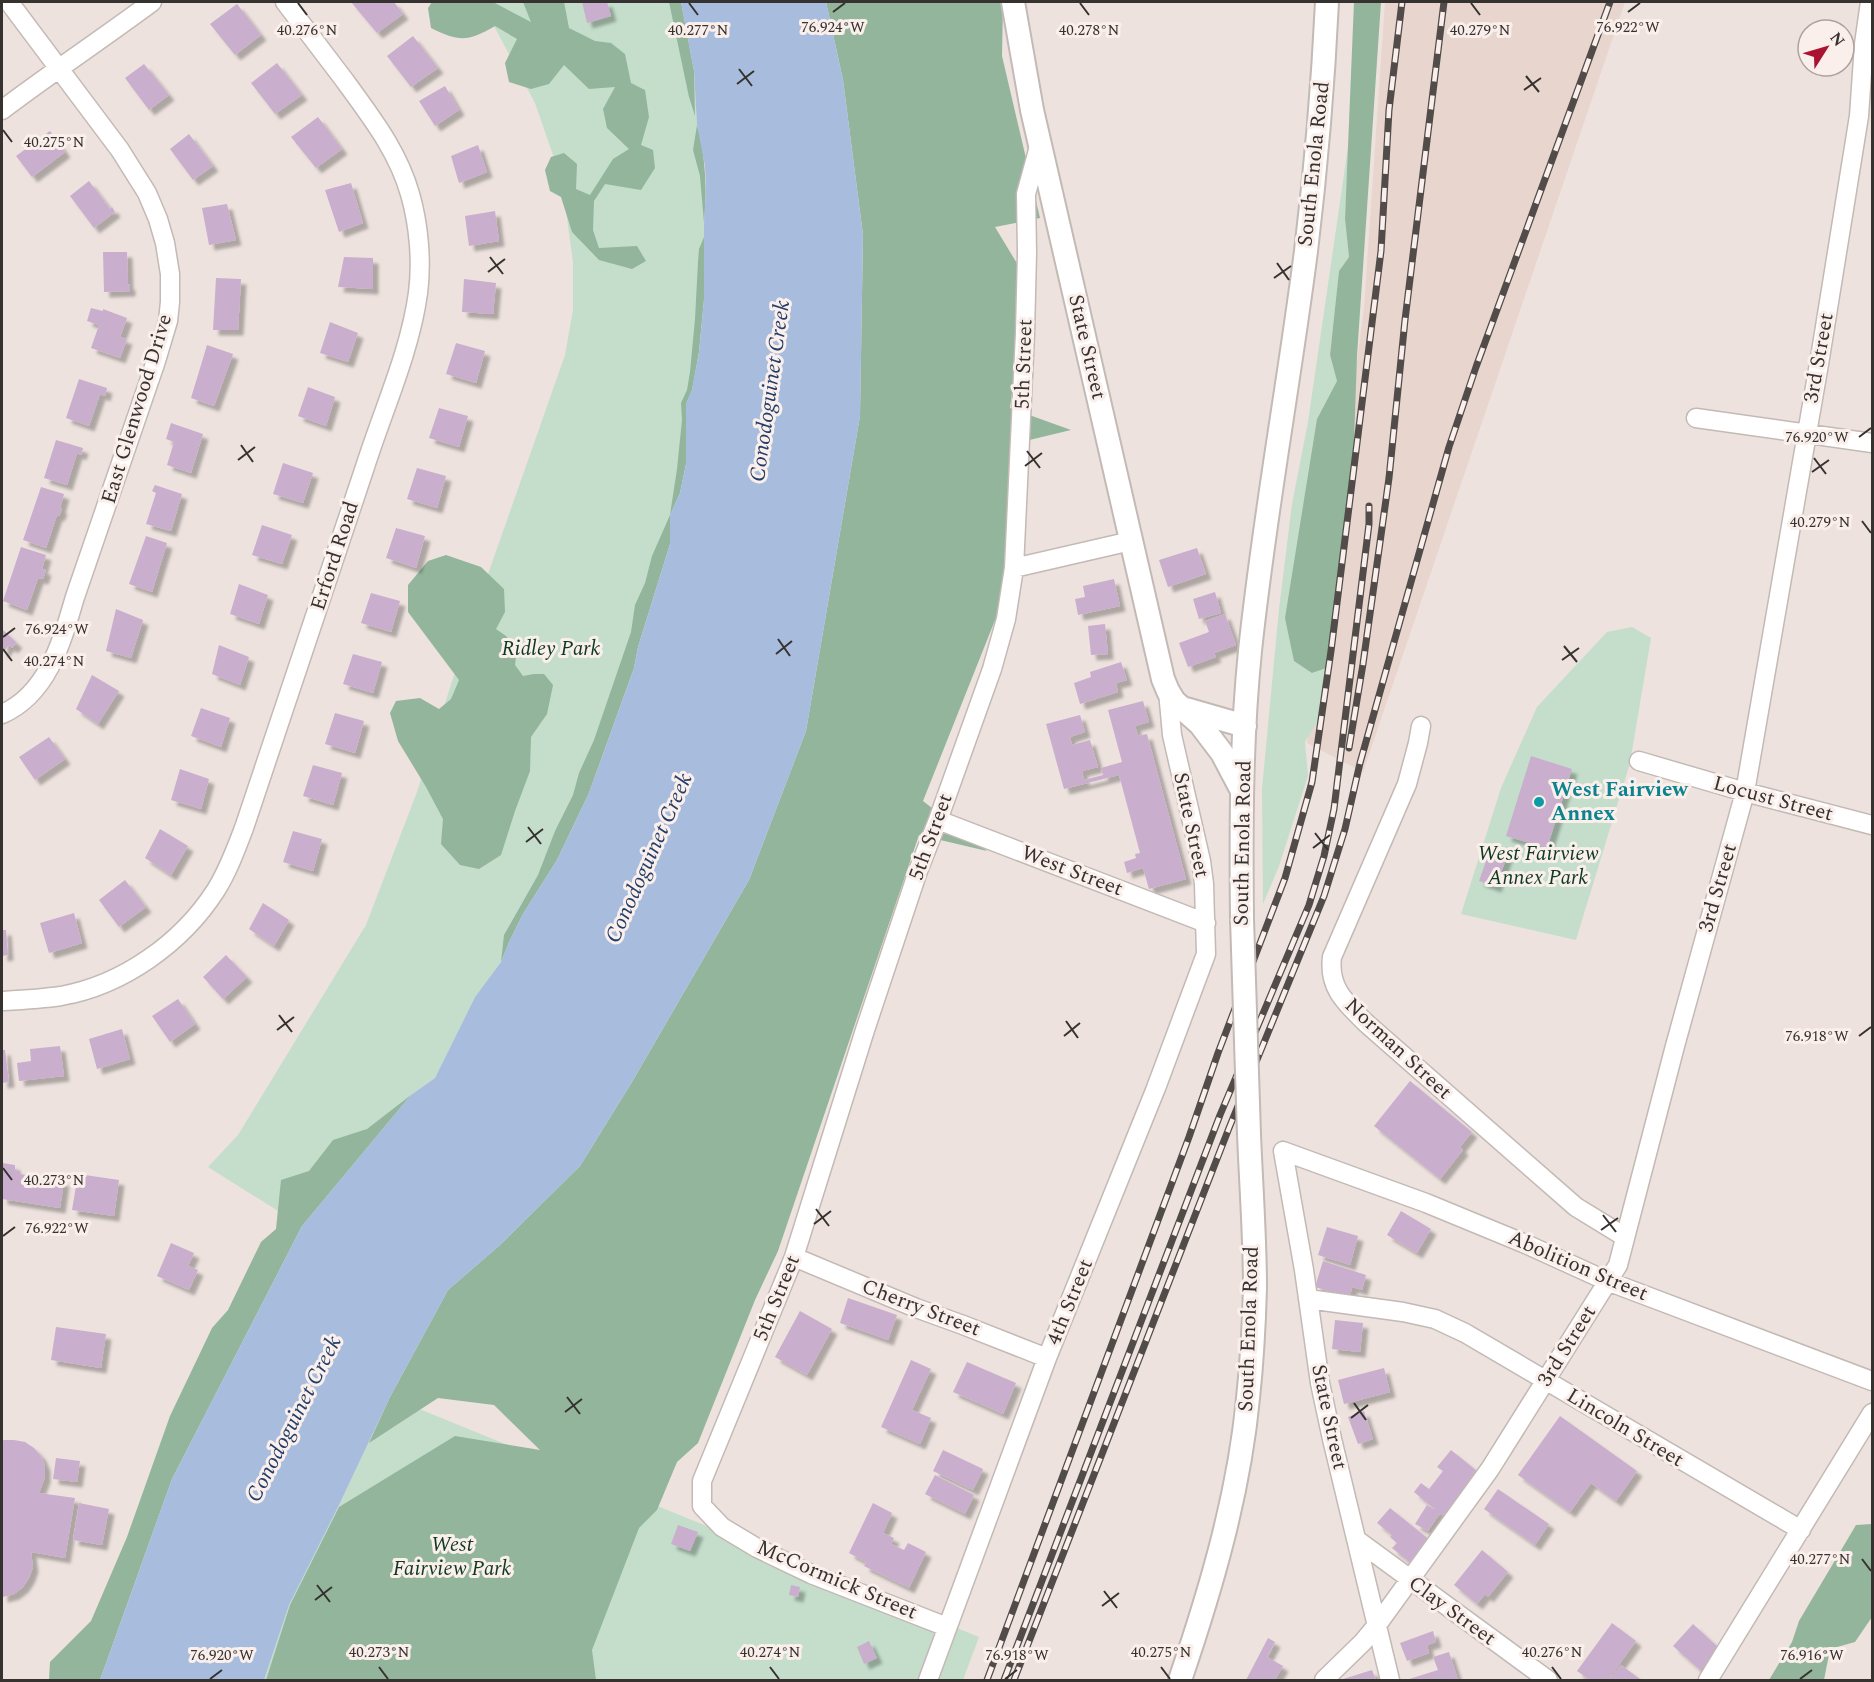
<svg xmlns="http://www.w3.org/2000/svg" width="1874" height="1682" font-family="Spectral,serif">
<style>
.built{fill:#e8d5ce}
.green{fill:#c4decb}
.forest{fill:#92b59c}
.water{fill:#a8bdde}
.building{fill:#caaecd;filter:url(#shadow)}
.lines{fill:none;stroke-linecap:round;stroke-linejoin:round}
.minor-casing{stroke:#c3b9b5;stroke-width:21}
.major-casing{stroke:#c3b9b5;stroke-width:26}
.minor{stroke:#fff;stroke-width:18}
.major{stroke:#fff;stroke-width:22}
.rail-casing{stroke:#514c49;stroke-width:7}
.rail{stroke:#faefeb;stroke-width:4.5;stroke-dasharray:14;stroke-linecap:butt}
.major-bridge-casing{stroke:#c3b9b5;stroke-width:26;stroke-linecap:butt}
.major-bridge{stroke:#fff;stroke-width:22}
.ticks{fill:none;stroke:#363230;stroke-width:2}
.culture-dot{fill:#0f9aa8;stroke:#faefeb;stroke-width:2}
.labels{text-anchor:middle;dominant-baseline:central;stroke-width:6;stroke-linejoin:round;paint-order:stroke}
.street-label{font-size:21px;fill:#363230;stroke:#faefeb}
.park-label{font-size:21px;font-style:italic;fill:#0d3920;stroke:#faefeb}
.culture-label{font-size:21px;font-weight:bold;fill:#0d838f;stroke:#faefeb;text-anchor:start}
.water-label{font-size:22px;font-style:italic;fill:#213d68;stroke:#faefeb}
.ticks-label{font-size:15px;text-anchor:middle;fill:#363230;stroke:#faefeb;stroke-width:6;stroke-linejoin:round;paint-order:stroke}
</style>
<defs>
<filter id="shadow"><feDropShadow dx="5.5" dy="5.5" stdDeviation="1.5" flood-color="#0004"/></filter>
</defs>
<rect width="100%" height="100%" fill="#ede2de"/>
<path class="built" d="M1385,2h240l-262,770 -56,-29 57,-435z"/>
<path class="green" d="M475,2h206l13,69 3,54 9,64 -2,34v76l-18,165 -48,183 -137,315 -26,35 -40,81 -24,17 -109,131 -94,-59 30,-32 128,-210 51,-133 50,-158 98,-279 8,-45v-48l-11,-81 -27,-78 -41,-77z
M1349,140l-4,79 4,38 -10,14 -9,84 7,26 -20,38 -5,254 17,-6 -5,44 -19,31 3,34 -29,90 -16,38 -1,-115 17,-180 13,-105 16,-82z
M1632,627l19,11 -21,125 -54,177 -115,-26 40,-126 36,-81 70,-75z
M390,1397l589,240 -16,43h-699l25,-75 50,-100z"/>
<path class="forest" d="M432,2h61l38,20 -8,-20h41l5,26 26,13 16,2 14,11 6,29 14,7 4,27 -8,28 12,5 2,18 -14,22 -36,-6 -11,17 -1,29 6,18 38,-2 9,15 -14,8 -33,-9 -27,-28 -11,-35 -11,-6 -5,-21 6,-13 13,-4 13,11 -1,25 14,6 23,-36 16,-10 -22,-21 -4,-19 12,-22 -26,2 -25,-24 -15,19 -18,5 -22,-7 -4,-19 12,-24 -22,-13c-28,16 -35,16 -64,2l-3,-20z
M669,2h12l13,69 1,45 -6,-19z
M826,2h177l-1,54 38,162 -45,9 32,53 -17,128 61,22 -54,13 -12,152 -82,206 64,50 -68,-16 -141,416 -23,49 -57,143 -21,19 -20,48 -18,18 -47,122 4,30h-330l24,-75 49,-98 116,-71 85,14 -46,-45 -56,-7 -69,45 21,-46 58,-107 52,-45 80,-79 52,-84 117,-202 57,-149 54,-315 3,-181 -20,-155z
M1354,2h27l-24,354 -5,142 -23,169 -17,6 -18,-12 -9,-43 32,-199 20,-38 -7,-26 9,-84 10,-14 -4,-38z
M697,125c9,33 10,64 7,98l-4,-47 -7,-26z
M704,237v62l-5,53 -7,38 -6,14v60l-6,29 -10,22v29l-32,103 -4,21 -45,125 -32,67 -34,54 -14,28 -8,20 3,-27 34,-60 17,-44 18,-36 6,-22 15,-33 37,-108 4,-27 10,-22 7,-27 18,-41 7,-46 5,-49 -1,-17 6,-13 3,-18 5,-53 3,-57 1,-13z
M446,555l35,12 23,22 1,23 -9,17 10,7 11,13 -2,16 8,11 11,-2h10l9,11 -6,29 -16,23 -1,34 -15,40 -14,44 -22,14 -19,-4 -19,-21 2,-25 -17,-32 -28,-46 -8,-28 6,-12 24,-3 19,11 12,-10 8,-19 -51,-68v-27l20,-24z
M411,1095l-109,131 -130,253 -72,201h-51l1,-18 41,-41 36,-84 43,-121 42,-88 16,-18 33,-68 15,-13 5,-49 28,-9 24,-31 34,-11z
M1872,1524v93l-17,25 -25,7 -6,31h-55l23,-38 7,-21 57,-96z"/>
<path class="water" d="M681,2h145l17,78 20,155 -3,181 -54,315 -57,149 -117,202 -52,84 -80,79 -52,45 -58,107 -51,108 -50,100 -25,75h-164l72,-201 130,-253 109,-131 24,-17 40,-81 26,-35 8,-20 14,-28 34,-54 32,-67 45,-125 4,-21 32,-103v-29l10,-22 6,-29v-60l6,-14 7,-38 5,-53v-76l2,-34 -1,-23 -8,-41 -3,-54z"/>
<path class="building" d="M351,2h43l9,12 -26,19z
M582,2h25l4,14 -24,7z
M237,4l24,31 -26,20 -25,-31z
M413,36l25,32 -27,19 -24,-31z
M277,63l25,32 -27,19 -24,-31z
M144,64l25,31 -20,15 -24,-32z
M445,86l14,24 -24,16 -16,-25z
M318,117l24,32 -26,19 -25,-31z
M50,131l15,21 -33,25 -16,-21z
M189,134l24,32 -20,14 -23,-31z
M478,145l9,27 -28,11 -8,-27z
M89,181l21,28 2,-2 3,5 -21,16 -24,-32z
M351,183l12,40 -24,9 -14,-42z
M227,204l9,36 -27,5 -7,-37z
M495,211l4,30 -30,5 -4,-30z
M103,252h24l1,33 2,-1v7l-26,1z
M344,257l29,1v31l-35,-2z
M216,278l25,1 -3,51h-25z
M464,279l32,4 -3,31 -31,-2z
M91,308l12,3v-2l24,9 -7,19 7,2 -7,19 -29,-10 8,-23 -12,-4z
M330,322l28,11 -10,29 -28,-9z
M456,343l29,8 -9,32 -30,-9z
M207,345l26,9 -19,52 -23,-8z
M79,379l28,9 -2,8 -5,-2 -11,32 -23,-8z
M308,387l27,10 -9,29 -28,-10z
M439,408l29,8 -9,31 -30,-9z
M171,423l32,11 -12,39 -24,-8 7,-23 -8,-3z
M56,440l27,8 -2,7 -4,-2 -10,32 -23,-7z
M283,463l30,10 -10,30 -30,-9z
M417,468l29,8 -9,32 -30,-9z
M155,485l27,9 -11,37 -25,-7 10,-31 -4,-2z
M41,487l23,7 -4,14 2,1 -3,7 -2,-1 -11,33 -23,-8z
M262,525l30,10 -10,29 -30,-9z
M396,528l29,8 -9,32 -30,-10z
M146,536l21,7 -15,49 -23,-8z
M21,547l25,8 -4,14 4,1 -3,9 -5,-1 -11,32 -24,-9z
M1197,548l9,26 -38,13 -9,-27z
M1114,579l6,27 -42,9 -3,-16 10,-2 -2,-11z
M239,584l29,11 -9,29 -29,-10z
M1215,592l6,21 -22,6 -6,-20z
M371,593l29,8 -9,31 -30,-9z
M116,609l27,11 -12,38 -25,-7z
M1225,614l11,31 -22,8 2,4 -28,10 -9,-24 30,-11 -4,-11z
M1105,624l3,30 -17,1 -3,-29z
M2,629l15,14 -5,5 -3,-3 -7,9z
M219,645l30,12 -9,28 -28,-11z
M353,654l29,8 -9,31 -30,-9z
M1121,662l6,18 -11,3 2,9 -38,12 -6,-21 17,-6 -1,-5z
M92,675l27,16 -21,33 -22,-15z
M1143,701l6,21 -14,4 3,10 9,-2 39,145 -37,10 -6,-21 -16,5 -3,-11 12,-4 -1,-4 5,-1 -21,-78 -55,14 -18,-65 34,-9 5,17 -15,5 2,8 18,-5 8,27 -16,4 2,9 19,-5 -2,-7 21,-6 -14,-52z
M201,708l29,10 -9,29 -30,-11z
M335,713l29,8 -9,32 -30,-9z
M49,737l16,22 -30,21 -16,-23z
M1531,756l41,13 -25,79 -41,-12z
M313,765l29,8 -9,32 -30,-9z
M180,769l29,10 -8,30 -30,-9z
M160,829l28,17 -17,29 -26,-17z
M293,831l29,8 -9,32 -30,-9z
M1490,850l17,6 -11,31 -17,-6z
M125,880l21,27 -27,20 -20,-27z
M263,903l26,17 -15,26 -25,-17z
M74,913l8,30 -33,10 -9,-30z
M2,930h4l2,25 -6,1z
M226,955l21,22 -24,22 -20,-22z
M178,999l17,25 -25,18 -18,-26z
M122,1029l8,30 -33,10 -8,-30z
M60,1046l4,30 -45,5 -2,-18 14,-2 -1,-12z
M2,1050h3l4,32 -7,1z
M1410,1081l62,51 -12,15 3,3 -23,29 -66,-53z
M2,1163l13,2v5l5,1v3l44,7 -4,27 -58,-9z
M78,1174l41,6 -5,36 -42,-6z
M1401,1211l30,18 -14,24 -30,-18z
M1327,1227l31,9 -8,29 -32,-10z
M171,1243l23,10 -6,13 10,4 -9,20 -32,-14z
M1323,1261l43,14 -4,15 -10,-3 -2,10 -35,-10z
M848,1298l49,17 -9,25 -48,-17z
M800,1311l32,18 -25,46 -32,-18z
M1335,1320l28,3 -3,29 -28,-3z
M56,1327l50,7 -5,34 -50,-8z
M911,1360l20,9 -19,41 19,8 -11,26 -39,-17z
M967,1362l49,21 -13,31 -50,-22z
M1384,1368l6,24 -46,12 -6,-24z
M1364,1411l9,28 -15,5 -10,-27z
M1560,1416l77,55 -21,30 -25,-18 -21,29 -52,-37z
M4,1440h10l11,2 9,6 7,8 4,10v11l-6,16 36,5 -10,60 -34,-6 2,15 -4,11 -6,9 -9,7 -11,3h-1v-156z
M943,1450l40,19 -10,21 -40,-19z
M1451,1450l26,21 -33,45 -4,-3 -12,18 -13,-7 12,-19 10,6 -23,-19 7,-9 8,6 14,-18 -6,-4z
M56,1458l24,3 -3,21 -24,-3z
M935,1475l39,20 -9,19 -40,-20z
M1498,1489l51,35 -14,21 -51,-36z
M79,1503l30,6 -7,36 -29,-5z
M873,1503l19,10 -9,20 11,5 -3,6 13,6 4,-7 18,9 -17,36 -45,-22 2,-4 -17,-9z
M1390,1508l41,33 -19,23 -20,-16 5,-5 -7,-6 2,-2 -15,-12z
M678,1525l20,7 -8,19 -19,-7z
M1482,1550l26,22 -20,25 -3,-3 -8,10 -23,-19z
M791,1585l9,2 -2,10 -9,-2z
M1612,1623l24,18 -28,39h-18l-13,-9z
M1693,1624l26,24 -19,22 -27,-24z
M1433,1631l3,11 -9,3 2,8 -22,8 -7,-18z
M1268,1638l7,4 -8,15 16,9 -8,14h-29z
M869,1641l8,17 -13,6 -7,-17z
M1449,1652l9,28h-52l32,-10 -5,-13z
M1621,1665l19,14 -1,1h-30z
M1372,1670l4,10h-36z"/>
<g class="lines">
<g class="minor-casing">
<path id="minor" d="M2,110c49,-37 100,-71 150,-108
M1696,418l176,25
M1014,568l117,-27
M2,714c46,-20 60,-73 73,-117l81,-236 12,-40 2,-19v-28l-5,-31 -7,-24 -11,-26 -27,-43 -111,-148
M1421,726l-3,17 -11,41 -75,173c-4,31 14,46 34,66l210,184 49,30
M1639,761l106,31 127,33
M938,820l268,103
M2,1001c19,-1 39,-2 59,-5 62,-11 121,-53 155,-106 12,-19 20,-41 28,-62 40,-121 81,-241 121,-361 18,-57 45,-115 53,-174 4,-31 1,-68 -8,-99 -12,-43 -39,-77 -65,-113 -20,-26 -40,-53 -60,-79
M1283,1151l143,52 102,42 79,36 265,100
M1283,1151l21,119 16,113 12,56 58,241
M794,1257l122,51 47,17 84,33
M1308,1299l95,13 32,7 30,14 336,197
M1357,1540l191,140
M947,1627l-136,-53 -54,-26 -35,-21 -20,-21v-25l92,-224 71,-227 53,-159 20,-51 54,-151 14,-50 8,-51 11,-235 2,-80 -1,-59 14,-51
M928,1680l119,-322 109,-270 50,-134 -2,-70 -3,-23 -29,-126 -4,-44
M1324,1680l39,-38 14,-17 113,-156 128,-204 57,-219 70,-254 74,-428 40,-248 5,-72 6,-42
M1708,1680l164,-267"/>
</g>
<g class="major-casing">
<path id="major" d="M1013,2l19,108 131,569 5,12 6,10 26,23 22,29 20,38
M1186,709l59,17
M1242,919c-1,-89 -1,-179 8,-268 14,-134 39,-267 56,-400 10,-83 17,-166 21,-249
M1180,1680c31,-91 59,-186 68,-282 4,-37 6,-73 7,-110 0,-51 -4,-103 -6,-154"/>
</g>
<use href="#minor" class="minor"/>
<use href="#major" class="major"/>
<g class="rail-casing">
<path id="rail" d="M1349,748l14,-84 26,-186 16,-158 39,-318
M987,1680l202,-543 29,-84 67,-175 27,-96 19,-131 50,-400 8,-141 13,-108
M1004,1680l216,-565 89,-210 15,-49 10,-47 35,-285v-18
M1014,1680l215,-552 95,-232 21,-67 15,-66 89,-316 27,-80 134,-365"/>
</g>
<use href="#rail" class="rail"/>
<g class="major-bridge-casing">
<path id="major-bridge" d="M1242,919l7,215"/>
</g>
<use href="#major-bridge" class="major-bridge"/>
</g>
<path class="ticks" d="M298,3l9,12M689,3l9,12M1080,3l9,12M1471,3l9,12M833,12l12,-9M1628,12l12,-9M739,69l13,17M1526,76l13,16M737,84l17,-13M1524,90l17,-12M3,130l9,12M490,257l13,17M1277,263l12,17M488,272l17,-13M1274,278l17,-12M1859,437l12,-9M241,445l12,17M1027,451l13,17M1814,458l12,16M238,460l17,-13M1025,466l17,-13M1812,472l17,-12M1862,521l9,12M3,637l12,-9M778,639l12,17M1564,646l13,16M3,649l9,12M776,654l16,-13M1562,660l17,-12M528,827l13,17M1315,833l13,17M526,842l17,-13M1313,848l17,-13M279,1015l13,17M1066,1021l12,17M277,1030l17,-13M1064,1036l16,-13M1859,1036l12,-9M3,1168l9,12M816,1209l13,17M1603,1215l13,17M814,1224l17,-13M1601,1230l17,-12M3,1236l12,-9M567,1397l13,17M1354,1403l12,17M565,1412l17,-13M1351,1418l17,-13M1862,1559l9,12M317,1585l13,17M1104,1591l13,17M315,1600l17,-13M1102,1606l17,-13M379,1667l9,12M770,1667l9,12M1161,1667l9,12M1552,1667l9,12M210,1679l12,-9M1005,1679l12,-9M1800,1679l12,-9"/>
<circle class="culture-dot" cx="1539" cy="802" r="6"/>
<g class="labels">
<g class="street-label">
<text transform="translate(1314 164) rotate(-84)">South Enola Road</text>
<text transform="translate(1087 347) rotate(77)">State Street</text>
<text transform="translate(1819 358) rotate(-80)">3rd Street</text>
<text transform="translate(1024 364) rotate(-88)">5th Street</text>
<text transform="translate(137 409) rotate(-73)">East Glenwood Drive</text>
<text transform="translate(335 556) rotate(-72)">Erford Road</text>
<text transform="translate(1773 799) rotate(15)">Locust Street</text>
<text transform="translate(1191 825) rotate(78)">State Street</text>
<text transform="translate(931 837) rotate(-70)">5th Street</text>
<text transform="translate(1243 843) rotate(-89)">South Enola Road</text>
<text transform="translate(1072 871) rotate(21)">West Street</text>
<text transform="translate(1718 888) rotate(-74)">3rd Street</text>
<text transform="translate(1398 1049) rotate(43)">Norman Street</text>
<text transform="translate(1578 1266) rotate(23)">Abolition Street</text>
<text transform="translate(777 1298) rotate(-68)">5th Street</text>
<text transform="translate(1070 1302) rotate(-68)">4th Street</text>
<text transform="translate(921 1308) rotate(21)">Cherry Street</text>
<text transform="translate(1249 1329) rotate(-88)">South Enola Road</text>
<text transform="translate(1567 1346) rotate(-58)">3rd Street</text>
<text transform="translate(1329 1417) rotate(78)">State Street</text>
<text transform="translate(1625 1428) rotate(31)">Lincoln Street</text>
<text transform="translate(837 1580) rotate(23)">McCormick Street</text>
<text transform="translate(1452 1611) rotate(36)">Clay Street</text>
</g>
<g class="park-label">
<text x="551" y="649">Ridley Park</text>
<text x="1538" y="854">West Fairview<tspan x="1538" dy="24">Annex Park</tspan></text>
<text x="452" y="1545">West<tspan x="452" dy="24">Fairview Park</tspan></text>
</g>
<g class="culture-label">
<text x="1551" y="790">West Fairview<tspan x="1551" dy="24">Annex</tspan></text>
</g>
<g class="water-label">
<text transform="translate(770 391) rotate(-82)">Conodoguinet Creek</text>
<text transform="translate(649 858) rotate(-66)">Conodoguinet Creek</text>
<text transform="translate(294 1419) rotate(-63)">Conodoguinet Creek</text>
</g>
</g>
<g class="ticks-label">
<text x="833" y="32">76.924°W</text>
<text x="1628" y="32">76.922°W</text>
<text x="307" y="35">40.276°N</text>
<text x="698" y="35">40.277°N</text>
<text x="1089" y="35">40.278°N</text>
<text x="1480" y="35">40.279°N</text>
<text x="54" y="147">40.275°N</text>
<text x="1817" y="442">76.920°W</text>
<text x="1820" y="527">40.279°N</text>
<text x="57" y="634">76.924°W</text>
<text x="54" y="666">40.274°N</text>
<text x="1817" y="1041">76.918°W</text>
<text x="54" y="1185">40.273°N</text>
<text x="57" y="1233">76.922°W</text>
<text x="1820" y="1564">40.277°N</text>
<text x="379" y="1657">40.273°N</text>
<text x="770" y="1657">40.274°N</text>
<text x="1161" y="1657">40.275°N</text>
<text x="1552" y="1657">40.276°N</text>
<text x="222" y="1660">76.920°W</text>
<text x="1017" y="1660">76.918°W</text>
<text x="1812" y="1660">76.916°W</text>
</g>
<rect width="1874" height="1682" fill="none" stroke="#363230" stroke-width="6"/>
<g transform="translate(1826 48) rotate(53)"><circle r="28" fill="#faefeb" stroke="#aca3a0" stroke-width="1.5"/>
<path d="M0-4.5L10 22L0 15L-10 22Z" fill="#aa1431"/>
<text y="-9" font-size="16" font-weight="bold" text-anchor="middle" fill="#363230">N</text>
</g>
</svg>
